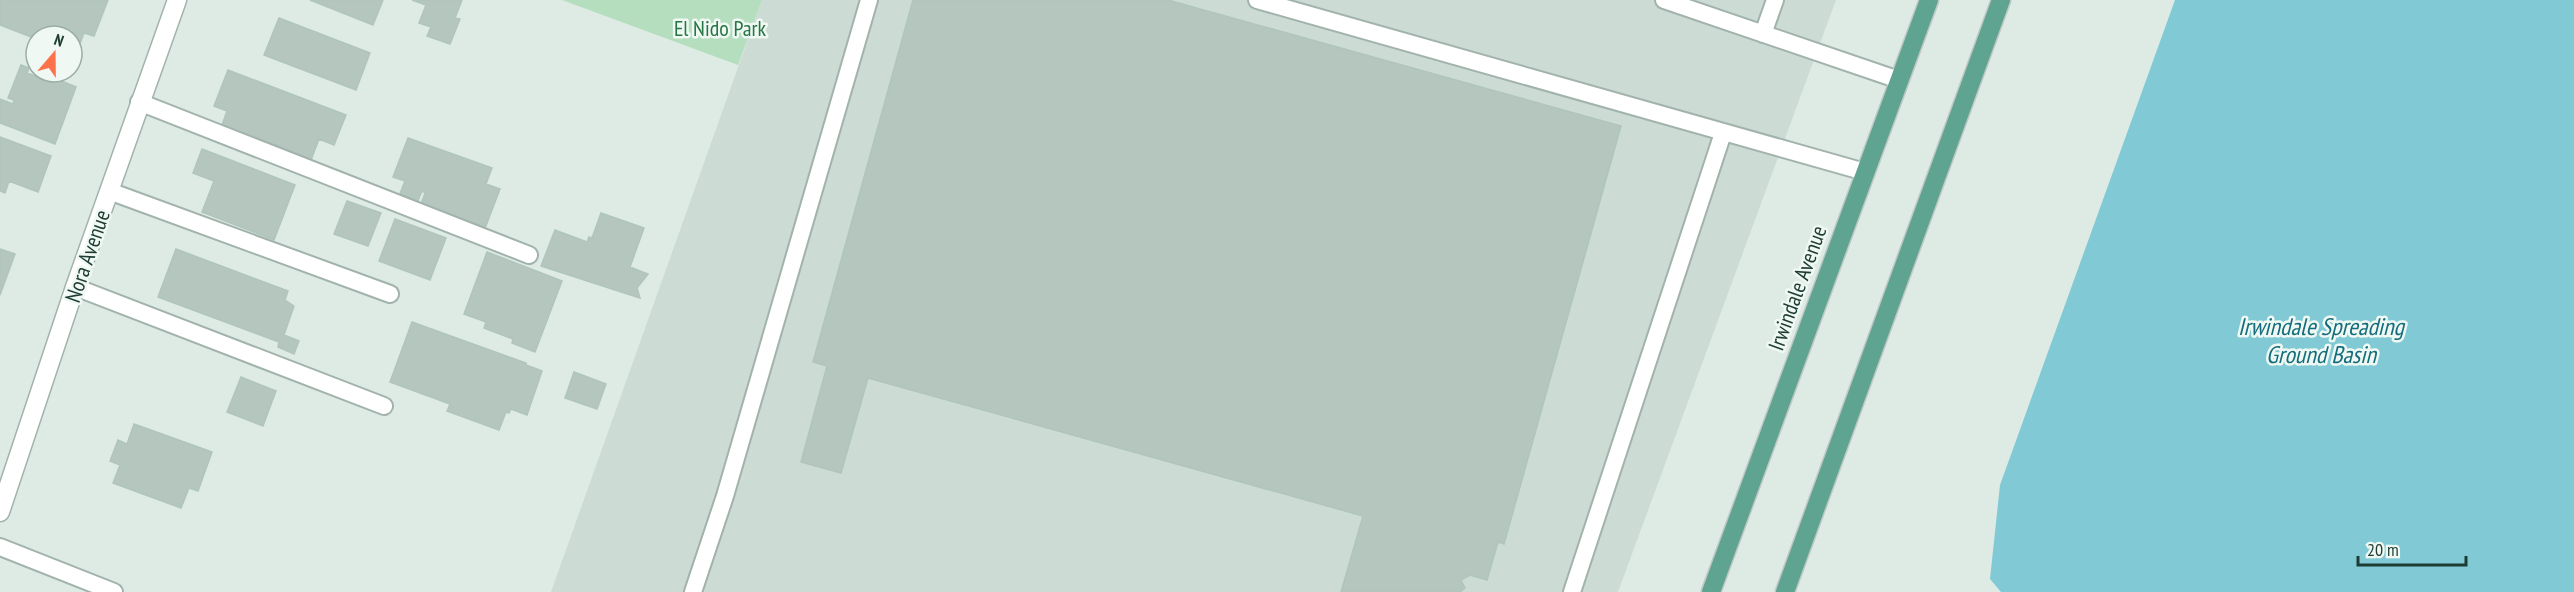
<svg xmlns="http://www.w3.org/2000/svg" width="2574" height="592" font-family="'PT Sans Narrow',sans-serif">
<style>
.built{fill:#ccdbd4}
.green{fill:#b5debf}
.water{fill:#81cad5}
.building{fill:#b4c6be;stroke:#b0c5bc;stroke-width:1.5}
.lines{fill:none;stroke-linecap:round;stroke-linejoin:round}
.lane-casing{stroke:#a1b3ac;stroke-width:20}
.street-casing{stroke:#a1b3ac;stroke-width:21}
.primary-casing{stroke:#c0c8c6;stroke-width:21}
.lane{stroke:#fff;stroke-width:16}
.street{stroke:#fff;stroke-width:18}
.primary{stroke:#5fa491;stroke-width:18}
.labels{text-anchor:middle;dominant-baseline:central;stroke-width:5;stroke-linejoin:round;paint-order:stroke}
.park-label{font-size:22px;fill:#267643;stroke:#eff8f3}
.street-label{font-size:22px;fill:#1e3c33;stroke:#eff8f3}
.water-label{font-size:24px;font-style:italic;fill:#146d7c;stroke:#eff8f3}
</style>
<rect width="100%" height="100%" fill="#deebe5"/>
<path class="built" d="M762,0h1074l-218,592h-1067z"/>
<path class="green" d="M562,0h200l-24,65z"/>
<path class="water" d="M2175,0h399v592h-573l-11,-13 10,-94z"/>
<path class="building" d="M0,0h108l-14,36 -10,-3 -8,21 -4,-1v-17h-36v3l-36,-14z
M310,0h73l-10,25z
M412,0h50l-7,18 5,1 -10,25 -23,-8 4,-9 -12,-4 7,-18z
M913,0h255l453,126 -117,418 -6,-2 -11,38 -17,-5 -9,5 4,8 -5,4h-119l22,-76 -495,-138 -27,95 -40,-11 26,-96 -14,-4z
M279,18l91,35 -14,37 -92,-35z
M21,65l8,3 -2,5 25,9 2,-4 22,9 -21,57 -55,-21v-24l13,5 1,-4 -6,-2z
M228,70l118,45 -12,30 -15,-6 -8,21 -89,-35 5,-14 -13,-5z
M0,137l51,19 -13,36 -29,-11 -4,12 -5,-2z
M408,138l84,30 -6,16 14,5 -16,42 -64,-24 5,-14 -3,-2 -5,12 -18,-7 6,-15 -12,-4z
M202,149l93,36 -21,55 -72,-28 12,-31 -21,-8z
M347,201l34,12 -13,33 -34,-12z
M601,213l43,15 -14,39 18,7 -11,14 3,10 -99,-32 14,-36 32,12 2,-5 3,1z
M395,219l51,19 -16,42 -51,-19z
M0,249l15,5 -15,41z
M176,249l112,42 -3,9 9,6 -10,29 15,6 -5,13 -16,-7 1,-5 -121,-45z
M487,252l75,29 -27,71 -23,-9 1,-4 -29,-11 2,-6 -22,-8z
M412,322l114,41v2l16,6 -15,44 -16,-6 -2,4 -3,-1 -7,18 -52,-19 3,-7 -60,-22z
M574,372l32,12 -9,25 -32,-11z
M241,377l35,14 -13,35 -36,-14z
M134,424l78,28 -14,39 -9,-3 -8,20 -68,-25 7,-18 -10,-4 8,-21 9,4z"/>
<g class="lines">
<g class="lane-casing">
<path id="lane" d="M1257,0l608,172
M1664,0l235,80
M1763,34l12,-34
M139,102l390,153
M109,191l281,103
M75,287l309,119
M0,547l114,45
M693,592l32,-96 144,-496
M1572,592l151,-459"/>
</g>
<g class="street-casing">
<path id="street" d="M0,512l75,-225 102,-287"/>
</g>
<g class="primary-casing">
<path id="primary" d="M1711,592l218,-592
M1785,592l216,-592"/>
</g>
<use href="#lane" class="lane"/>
<use href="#street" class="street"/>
<use href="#primary" class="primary"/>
</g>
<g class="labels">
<g class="park-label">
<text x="720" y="28">El Nido Park</text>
</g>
<g class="street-label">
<text transform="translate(87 256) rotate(-71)">Nora Avenue</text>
<text transform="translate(1797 288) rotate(-70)">Irwindale Avenue</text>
</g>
<g class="water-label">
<text x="2321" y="326">Irwindale Spreading<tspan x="2321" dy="28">Ground Basin</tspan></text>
</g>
</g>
<g transform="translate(54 54) rotate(20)"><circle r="28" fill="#eff8f3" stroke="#9bada6" stroke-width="1.5"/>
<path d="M0-4.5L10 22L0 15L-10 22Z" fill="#fd724b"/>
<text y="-9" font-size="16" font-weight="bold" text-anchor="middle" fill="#1e3c33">N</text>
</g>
<path d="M2358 556v9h108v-9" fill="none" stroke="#1e3c33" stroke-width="3"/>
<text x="2367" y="556" font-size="18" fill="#1e3c33" stroke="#eff8f3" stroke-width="4.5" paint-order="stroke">20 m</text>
</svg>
